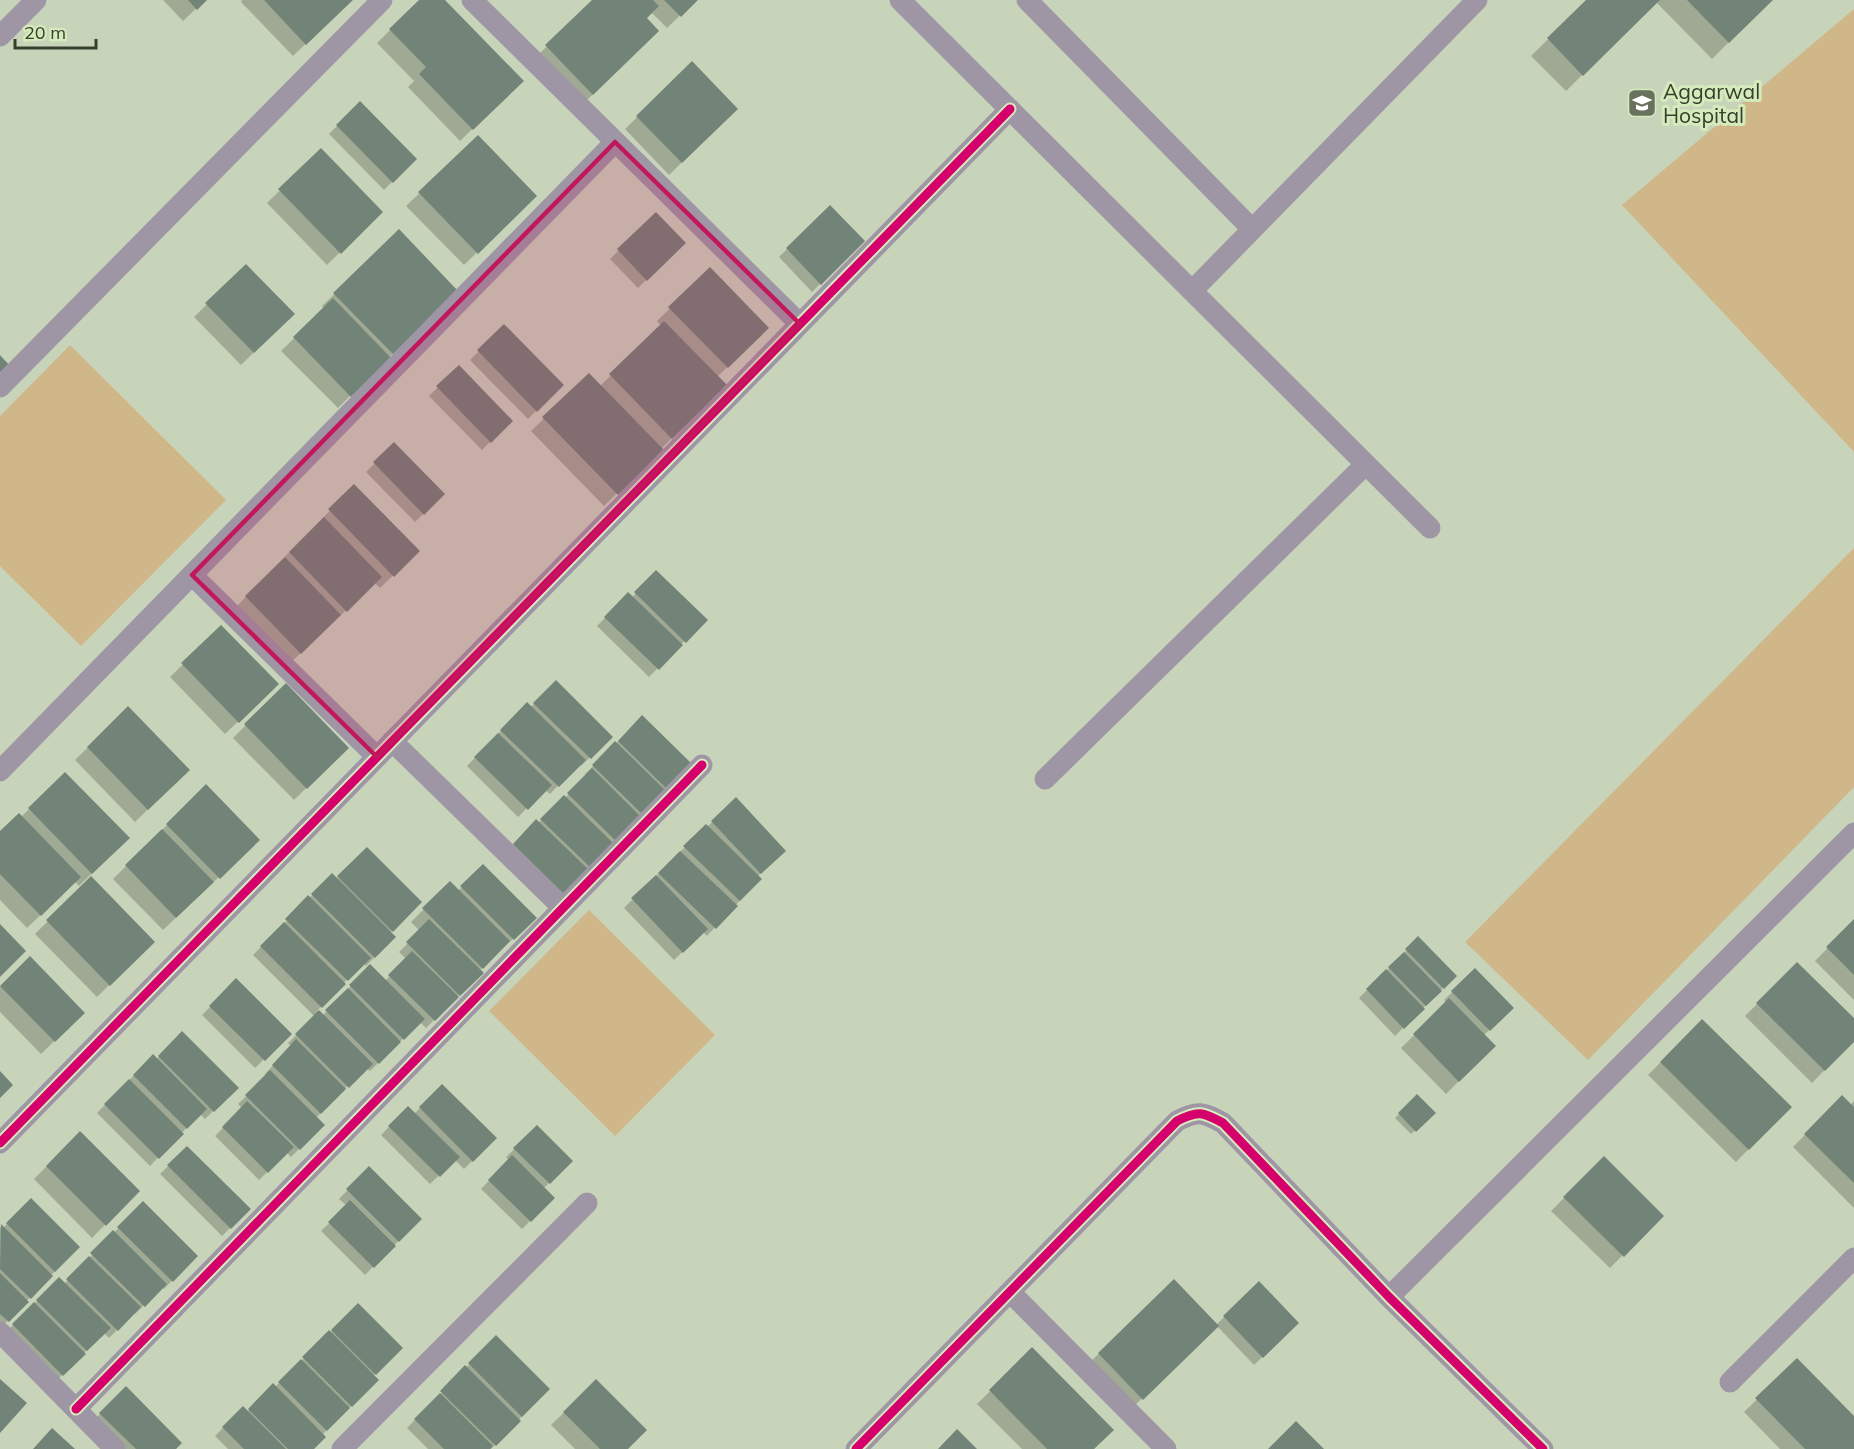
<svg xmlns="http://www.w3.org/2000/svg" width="1854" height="1449" font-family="Mulish,sans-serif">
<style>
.green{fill:#d0b78a}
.shadow{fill:#0003}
.building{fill:#728477}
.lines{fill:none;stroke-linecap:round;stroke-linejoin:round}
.minor{stroke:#9e96a5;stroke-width:21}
.cycleway-casing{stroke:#d5ebbc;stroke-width:13}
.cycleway{stroke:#d6006c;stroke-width:9}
.marked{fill:#c2185b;fill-opacity:0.2;stroke:#c2185b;stroke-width:4.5;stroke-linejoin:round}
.labels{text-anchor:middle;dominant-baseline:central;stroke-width:6;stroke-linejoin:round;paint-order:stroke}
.poi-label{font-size:21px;fill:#363e2c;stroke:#d5ebbc;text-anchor:start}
</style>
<rect width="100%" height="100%" fill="#c8d4ba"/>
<path class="green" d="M1854,9v443l-232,-247z
M70,345l156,155 -145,146 -81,-80v-150z
M1854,548v239l-266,273 -123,-118z
M589,910l126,125 -100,101 -126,-125z"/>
<path class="shadow" d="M163,0h42l-22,21z
M242,0h109l-58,56 -52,-54z
M421,0h22l79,81 -62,60 -52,-54 6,-6 -37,-38z
M594,0h102l-29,28 -16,-16 -6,6 12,13 -77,76 -46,-48z
M1588,0h183l-59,59 -56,-57 -90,89 -35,-35z
M692,63l44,46 -67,66 -44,-46z
M360,103l55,56 -31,31 -55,-56z
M478,137l57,59 -71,69 -58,-59z
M321,150l60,62 -54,53 -60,-62z
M830,207l33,34 -51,51 -33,-35z
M656,214l28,29 -46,45 -28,-29z
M399,232l57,59 -118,117 -57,-57 43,-42 -2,-3z
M246,266l47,48 -52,51 -47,-48z
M710,269l57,59 -50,49 8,8 -121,121 -73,-75 58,-56 11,11 61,-60 -4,-5z
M504,326l58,59 -34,34 -58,-59z
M459,367l52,54 -29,29 -53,-54z
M394,444l49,50 -28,28 -49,-50z
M354,486l64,65 -38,37 -5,-5 -87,82 -54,-56z
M656,572l49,48 -56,57 -52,-51 31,-32 4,3z
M221,627l56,57 -52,50 -55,-57z
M556,682l55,55 -30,29 -2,-2 -29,30 -5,-4 -27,27 -51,-51 60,-62 3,4z
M286,685l61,63 -53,52 -61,-62z
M128,708l60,62 -53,52 -60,-62z
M642,718l50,48 -135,137 -51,-50 30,-32 2,2 27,-25 21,-22 -1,-2z
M65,774l63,64 -49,48 -4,-4 -48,46 -27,-28v-67l21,-16z
M206,786l52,54 -95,90 -50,-51z
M736,799l48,52 -27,26 3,2 -53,57 -4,-4 -29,28 -50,-52 82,-82 1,1z
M367,849l53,53 -30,31 4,4 -28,29 -3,-3 -46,48 5,5 48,-50 15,15 21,-22 -7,-7 21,-21 -9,-9 39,-39 8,8 25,-25 52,52 -56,53 2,2 -55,55 -6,-6 -50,49 -4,-3 -27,26 -23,24 7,7 -32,32 -4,-4 -28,27 -44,-44 27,-28 -4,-4 29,-28 -2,-2 26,-28 -3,-3 27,-26 -62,-62 79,-80 4,4z
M91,878l62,64 -56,55 -62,-63z
M1854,921v79l-39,-39z
M1418,939l37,37 -60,60 -36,-38z
M30,958l53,55 -42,41 -41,-42v-25z
M1797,964l57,56v20l-42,43 -67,-67z
M1475,970l37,38 -28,27 10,11 -48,48 -45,-46 46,-45 -3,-3z
M236,981l54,53 -35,34 -53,-53z
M1702,1021l88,86 -54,55 -88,-87z
M182,1033l55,55 -32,31 -5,-5 -50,52 -53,-53 56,-57 3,4z
M442,1086l53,52 -31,31 -9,-9 -25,24 -49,-49 27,-27 6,6z
M1417,1096l16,17 -22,21 -16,-16z
M1842,1097l8,8 4,-4v107l-61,-61z
M537,1127l34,34 -27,27 9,10 -31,31 -41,-40 28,-29 -3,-3z
M80,1133l58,58 -46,47 -58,-59z
M187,1148l62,61 -27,27 -62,-62z
M1604,1158l58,58 -52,52 -59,-57z
M369,1168l51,51 -55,56 -44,-44 26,-25 -8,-7z
M31,1200l47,47 -78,82v-102l3,1z
M143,1203l53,53 -32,33 -2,-1 -27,26 -1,-1 -25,25 -5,-5 -50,50 -49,-50 54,-54 5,5z
M1174,1281l42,44 43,-42 38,40 -43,42 -37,-39 -88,85 -43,-45z
M358,1305l43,43 -28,28 4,4 -55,55 -10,14h-84l-13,-13 28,-28 4,4 26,-27 2,2z
M496,1337l52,52 -57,60h-63l-21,-21z
M1032,1350l60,99h-70l-45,-45z
M1797,1360l57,59v30h-74l-36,-37z
M596,1381l30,68h-51l-24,-24z
M126,1388l48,61h-55l-27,-27z"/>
<path class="building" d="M188,0h19l-10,10z
M264,0h89l-47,45z
M419,0h26l79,81 -51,49 -54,-56 7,-7 -37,-38z
M592,0h61l6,6 -12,12 12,13 -66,64 -48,-50z
M664,0h34l-17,17z
M1586,0h74l-77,76 -36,-38z
M1687,0h86l-44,43z
M692,61l46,48 -56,54 -46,-47z
M360,101l57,58 -24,24 -57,-58z
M478,135l59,61 -59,58 -60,-62z
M321,148l62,64 -42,42 -63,-65z
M830,205l35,36 -44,44 -35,-37z
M656,212l30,31 -39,38 -30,-32z
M399,229l59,62 -65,63 -60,-61z
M246,264l49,50 -41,39 -49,-50z
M710,267l59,61 -41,40 -60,-61z
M333,298l58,60 -40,39 -58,-60z
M664,321l63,64 -55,54 -63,-65z
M504,324l60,61 -27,27 -60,-62z
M0,355l11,12 -11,11z
M459,365l54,56 -22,22 -55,-57z
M589,373l75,77 -46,45 -76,-78z
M394,442l51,52 -21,21 -51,-53z
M354,484l66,67 -26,26 -66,-68z
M324,517l58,60 -35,35 -58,-60z
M285,557l56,58 -40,39 -56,-58z
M656,570l52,50 -22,23 -52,-51z
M628,592l55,53 -24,25 -55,-53z
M221,625l58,59 -40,39 -58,-60z
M556,680l57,57 -22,22 -58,-56z
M286,683l63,65 -42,41 -63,-65z
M527,702l59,58 -27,27 -59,-57z
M128,706l62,64 -42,40 -61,-63z
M642,715l52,51 -25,25 -51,-50z
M498,733l54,52 -24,25 -54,-53z
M615,741l53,52 -23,24 -53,-52z
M592,768l49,49 -24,25 -50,-49z
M65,772l65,66 -38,36 -64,-66z
M206,784l54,56 -40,39 -54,-55z
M564,795l50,49 -23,24 -51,-49z
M736,797l50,54 -25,23 -50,-53z
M19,813l62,64 -40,39 -41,-42v-43z
M536,819l54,52 -24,25 -53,-52z
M706,824l56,55 -22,22 -57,-55z
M162,829l52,53 -38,36 -51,-53z
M367,847l55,55 -29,30 -56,-56z
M680,851l58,55 -22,23 -58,-56z
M483,864l54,54 -23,22 -54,-54z
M332,873l64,64 -21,21 -64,-64z
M656,875l52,54 -25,24 -52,-55z
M91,876l64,66 -45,44 -64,-66z
M450,881l60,60 -27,28 -61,-61z
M308,895l63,63 -23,23 -63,-62z
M429,919l55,54 -24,23 -54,-54z
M1854,919v56l-28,-28z
M284,922l62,62 -24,24 -62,-62z
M0,924l26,27 -26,26z
M1418,936l39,40 -13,13 -39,-40z
M412,951l47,46 -24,24 -47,-46z
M1404,952l38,39 -16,15 -38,-39z
M30,956l55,57 -30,29 -55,-56z
M1797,962l57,56v24l-29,29 -69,-68z
M370,964l55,55 -21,21 -55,-55z
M1475,968l39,40 -24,23 -39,-40z
M1386,969l39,40 -21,20 -38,-40z
M236,978l56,56 -27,27 -56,-55z
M348,988l53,54 -22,22 -54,-54z
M1449,998l47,48 -37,36 -46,-48z
M319,1010l54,54 -24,24 -54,-54z
M1702,1019l90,88 -43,43 -89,-88z
M182,1031l57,57 -25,24 -56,-56z
M296,1039l50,50 -25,25 -49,-49z
M153,1054l54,55 -20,20 -54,-54z
M270,1070l55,55 -25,25 -55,-55z
M0,1071l13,14 -13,13z
M129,1079l55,55 -25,25 -55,-55z
M442,1084l55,54 -24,24 -54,-55z
M1417,1094l19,19 -20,19 -18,-19z
M1842,1095l12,12v76l-50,-49z
M247,1101l47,46 -26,26 -46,-46z
M408,1106l52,51 -20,20 -52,-51z
M537,1125l36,36 -23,23 -37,-36z
M80,1131l60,60 -34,35 -60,-60z
M187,1146l64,63 -20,20 -64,-64z
M512,1155l43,43 -24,24 -43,-42z
M1604,1156l60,60 -40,41 -61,-60z
M369,1166l53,53 -23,23 -53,-53z
M31,1198l49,49 -25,25 -49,-49z
M350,1200l46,46 -22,22 -46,-46z
M143,1201l55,55 -25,26 -56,-55z
M1,1224l52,52 -22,23 -31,-30z
M113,1230l54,54 -22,23 -55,-54z
M89,1256l52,51 -23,24 -52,-52z
M0,1273l29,29 -20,20 -9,-8z
M59,1277l52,51 -24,23 -51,-51z
M1174,1279l45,47 -76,74 -45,-47z
M1259,1281l40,42 -36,35 -40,-42z
M34,1302l52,52 -23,22 -51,-52z
M358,1303l45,45 -27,27 -45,-45z
M329,1330l50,50 -27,27 -50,-50z
M496,1335l54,54 -28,28 -54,-54z
M1032,1347l82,83 -20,19h-47l-58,-59z
M1797,1358l57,58v33h-49l-50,-51z
M301,1359l49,49 -23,23 -49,-49z
M465,1365l56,56 -25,25 -56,-55z
M0,1379l27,24 -27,30z
M596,1379l51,51 -19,19h-28l-37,-37z
M273,1383l53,54 -12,12h-26l-40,-40z
M126,1386l56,57 -6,6h-40l-37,-36z
M440,1393l53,53 -3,3h-46l-30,-30z
M243,1406l43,43h-42l-22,-22z
M1296,1421l28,28h-56z
M52,1428l23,21h-42z
M957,1429l20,20h-39z"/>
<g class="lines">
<path class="minor" d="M472,0l328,324
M900,0l292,291 285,-291
M1027,0l225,229
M0,36l36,-36
M1192,291l238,237
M0,387l382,-387
M192,575l185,182
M392,741l171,167
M0,771l615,-629
M1045,779l321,-315
M0,1143l1010,-1034
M1010,1292l156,157
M1389,1297l465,-464
M0,1332l115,117
M1730,1382l124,-124
M76,1409l626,-644
M342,1449l245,-246
M856,1449l321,-328c21,-11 26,-9 46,2l166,174 154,152"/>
<g class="cycleway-casing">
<path id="cycleway" d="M0,1143l1010,-1034
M76,1409l626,-644
M856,1449l321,-328c21,-11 26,-9 46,2l166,174 154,152"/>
</g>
<use href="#cycleway" class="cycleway"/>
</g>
<path class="marked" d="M615,142l185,182 -423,433 -185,-182z"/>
<defs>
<g id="school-square" transform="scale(1.5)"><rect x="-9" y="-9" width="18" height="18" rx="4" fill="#69725e" stroke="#d5ebbc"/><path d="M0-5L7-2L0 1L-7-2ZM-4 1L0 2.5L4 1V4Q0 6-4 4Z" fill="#fff"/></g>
</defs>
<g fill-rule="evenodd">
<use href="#school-square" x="1642" y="103"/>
</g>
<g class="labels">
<g class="poi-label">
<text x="1663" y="91">Aggarwal<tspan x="1663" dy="24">Hospital</tspan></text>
</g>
</g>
<path d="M15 39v9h81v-9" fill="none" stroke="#363e2c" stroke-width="3"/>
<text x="24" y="39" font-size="18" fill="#363e2c" stroke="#d5ebbc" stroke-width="4.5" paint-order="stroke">20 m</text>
</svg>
